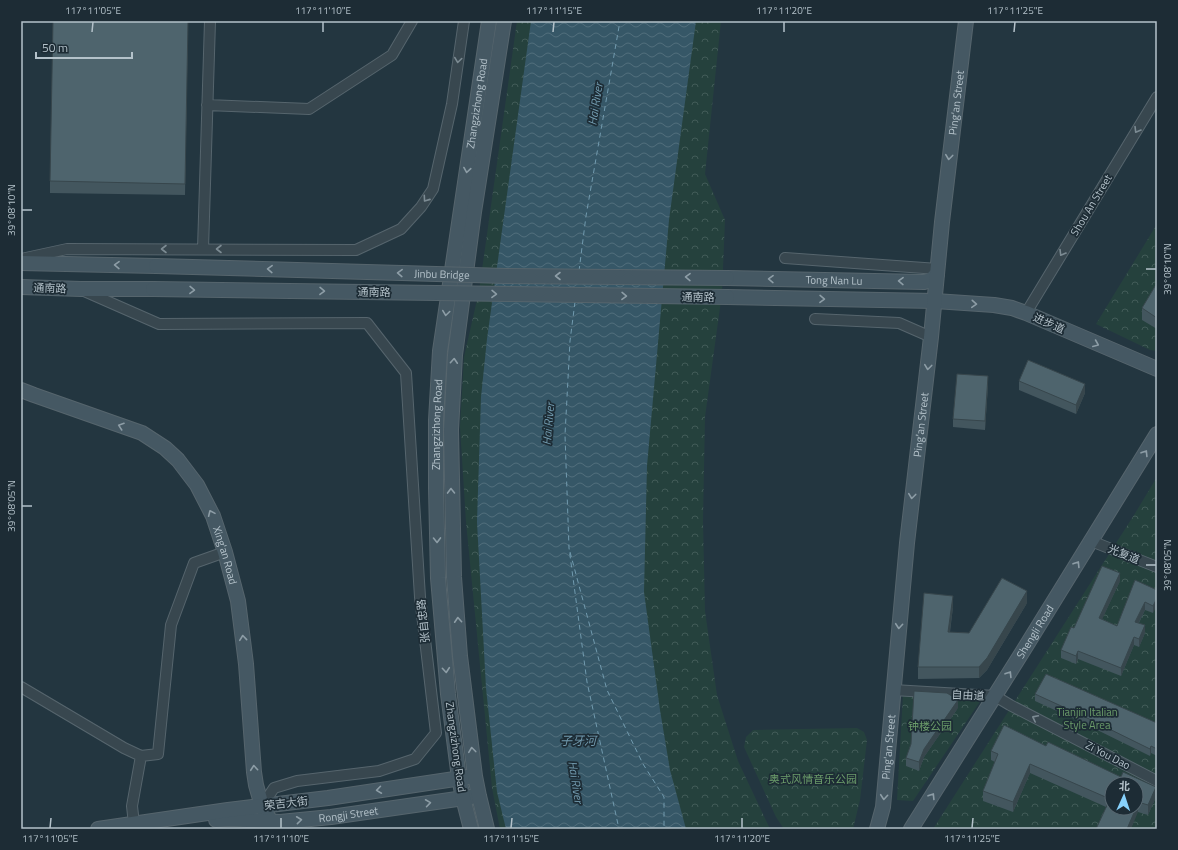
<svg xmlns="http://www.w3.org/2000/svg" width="1178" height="850" font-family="'Titillium Web','Noto Sans SC',sans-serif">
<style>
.park{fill:url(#park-crowns);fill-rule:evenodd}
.water{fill:url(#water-waves)}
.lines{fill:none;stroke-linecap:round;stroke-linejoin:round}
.ferry{stroke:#729baf;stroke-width:1;stroke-dasharray:5 4;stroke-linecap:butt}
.street-casing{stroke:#56656d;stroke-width:12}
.secondary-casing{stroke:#56656d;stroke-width:16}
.street{stroke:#38474f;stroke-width:10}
.secondary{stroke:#455863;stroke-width:14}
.secondary-bridge-casing{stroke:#56656d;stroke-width:16;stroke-linecap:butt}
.secondary-bridge{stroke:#455863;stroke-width:14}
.wall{fill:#43565e}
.shaded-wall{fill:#37464c}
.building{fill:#4e646d;stroke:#37464c}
.oneway{stroke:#7c8b93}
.oneway2{stroke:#8d9da6}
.ticks{fill:none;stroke:#b4c2ca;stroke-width:1.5}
.labels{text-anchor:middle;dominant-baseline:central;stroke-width:3.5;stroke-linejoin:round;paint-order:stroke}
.street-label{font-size:11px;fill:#b4c2ca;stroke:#1d2c35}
.park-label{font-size:11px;fill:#6b9c6a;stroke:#1d2c35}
.water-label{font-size:12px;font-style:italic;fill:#729baf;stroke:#1d2c35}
.neatline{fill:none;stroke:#b4c2ca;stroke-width:1.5}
.ticks-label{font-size:10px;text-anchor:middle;fill:#b4c2ca}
</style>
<defs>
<pattern id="park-crowns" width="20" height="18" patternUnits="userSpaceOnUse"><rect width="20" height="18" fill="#25413d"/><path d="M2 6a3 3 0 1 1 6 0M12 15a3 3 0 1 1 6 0" fill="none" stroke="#425b58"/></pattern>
<pattern id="water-waves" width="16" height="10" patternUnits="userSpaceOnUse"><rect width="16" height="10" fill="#365767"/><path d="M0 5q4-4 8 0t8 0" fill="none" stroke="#516e7b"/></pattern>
</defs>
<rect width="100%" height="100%" fill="#233640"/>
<path class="park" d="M517,21h204l-16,153 20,46 -3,73 -17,124 -2,104 2,90 12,84 21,66 32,68h-270l-8,-41 -26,-266 -6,-95 4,-70 15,-66z
M1157,224v127l-7,-1 -54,-26z
M1157,477v352h-224l201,-314zM1112,784h24v24h-24z
M903,695l78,5 -68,101 -16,-1z
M857,728l7,4 3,8 -7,60 -7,29h-69l-8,-12 -32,-70 2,-10 7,-7z"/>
<path class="water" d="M531,21h165l-27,199 -22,246 -3,126 16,118 10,60 16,59h-180l-9,-37 -11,-104 -9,-166 4,-125 6,-58z"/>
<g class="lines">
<path class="ferry" d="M579,271l7,-55 34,-195
M575,302l-5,39 -5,94 4,113 18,134 32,147
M570,552l37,138 36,74 21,33v32"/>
<g class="street-casing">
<path id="street" d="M207,105l102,4 83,-54 20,-34
M203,249l7,-228
M785,258l153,11
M21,259l46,-10 289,1 45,-21 20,-22 12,-18 19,-85 12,-83
M84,291l75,33 208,-1 39,50 14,224 16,136 -21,26 -36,12 -82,10 -23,7 -12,18
M1026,313l131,-216
M815,319l84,4 32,14
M1091,541l66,26
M21,687l103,61 17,8 17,-2 13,-129 23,-62 31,-11
M893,690l102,6 15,9 147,76
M134,824l-2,-18 9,-50"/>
</g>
<g class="secondary-casing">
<g id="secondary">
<path d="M21,263l135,3"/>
<path id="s1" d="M727,278l197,4 7,-2 6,-6"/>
<path d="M21,287l60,2h72"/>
<path d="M727,297l208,4 59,4 18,3 14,5 131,56"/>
<path id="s2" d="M21,390l13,5 108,38 23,15 13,12 19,25 16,31 12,36 13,49 8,63 8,108 2,13 6,21 13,23"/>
<path id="s3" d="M216,820l14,-1 50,3 51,-5 140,-20"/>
<path d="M98,829l130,-19 100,-12 140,-21"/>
<path id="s4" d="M471,829l-8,-31 -4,-20 -11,-84 -10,-116 -2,-90v-68l4,-69 49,-330"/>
<path d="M487,829l-8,-33 -4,-20 -15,-120 -6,-79 -3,-147 4,-75 19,-143 30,-191"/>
<path id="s5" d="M877,829l6,-22 24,-264 24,-206 11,-115 24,-201"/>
<path id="s6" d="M911,829l112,-178 134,-217"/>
</g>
</g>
<use href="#street" class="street"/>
<use href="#secondary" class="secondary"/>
<g class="secondary-bridge-casing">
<g id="secondary-bridge">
<path id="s7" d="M156,266l350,10 221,2"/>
<path d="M153,289l574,8"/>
</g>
</g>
<use href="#secondary-bridge" class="secondary-bridge"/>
</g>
<path class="wall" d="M188,21l-3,174 -135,-2v-12z
M1157,283v46l-15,-9v-12z
M1019,381l66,12 -9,21 -57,-24z
M988,385l-3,45 -32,-3v-8z
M1120,581l-18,38 15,7 40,-36 -4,23 -8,-3 -6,13 6,10 -6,14 -5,-2 -13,31 -43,-17 -2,5 -15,-6v-8l13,-22z
M1027,603l-40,67 -8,8 -61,1v-12l35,-60 -3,25 19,1z
M1035,694l122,29v33l-6,-3 -1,3 -67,-33 -48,-22z
M958,708l-34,49 -5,14 -13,-5v-8z
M1046,746l110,51 -8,18 -10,-3 -32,-5 -76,-34 -17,39 -30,-11v-10l12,-29 -4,-2v-9z"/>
<path class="shaded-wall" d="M988,376v9l-3,45v-9z
M1085,384v9l-9,21v-9z
M1120,573v8l-21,45v-8z
M1027,591v12l-40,67 -8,8v-11z
M953,596v11l-5,37v-12z
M1157,598v8l-4,7v-7z
M1145,602v8l-10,20v-8z
M1145,625v8l-6,14v-8z
M1134,637v8l-13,31v-8z
M1078,651v8l-2,5v-8z
M958,700v8l-34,49 -5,14v-9l5,-13z
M1151,746v7l-1,3v-7z
M1030,764v9l-17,39v-10z
M1156,787v10l-8,18v-10z
M1138,802v10l-7,17h-4z"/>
<path class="building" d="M53,21h135l-3,163 -135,-3z
M1157,283v35l-15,-10z
M1028,360l57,24 -9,21 -57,-24z
M957,374l31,2 -3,45 -32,-2z
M1102,566l18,7 -21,45 18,8 18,-46 22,10v8l-4,8 -8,-4 -10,20 10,3 -6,14 -5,-2 -13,31 -43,-17 -2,5 -15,-6 10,-23 3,1z
M1002,578l25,13 -40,67 -8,9h-61l6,-74 29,3 -5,36 21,1z
M1046,674l111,49v26l-6,-3 -1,3 -67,-33 -48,-22z
M914,691l33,2 11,7 -34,49 -5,13 -13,-4 5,-14z
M1004,725l42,21 2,-4 73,35 2,-5 33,15 -8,18 -10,-3 -2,5v-23h-24v24h24l-9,21h-31l14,-30 -80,-35 -17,38 -30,-11 15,-37 -7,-3z"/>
<defs><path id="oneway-chevron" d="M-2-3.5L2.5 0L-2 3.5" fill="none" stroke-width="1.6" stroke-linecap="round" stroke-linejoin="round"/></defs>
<g class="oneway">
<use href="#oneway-chevron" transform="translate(458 60) rotate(98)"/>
<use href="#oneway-chevron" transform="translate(1137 130) rotate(121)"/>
<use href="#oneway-chevron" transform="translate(426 199) rotate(125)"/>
<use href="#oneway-chevron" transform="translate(164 249) rotate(-180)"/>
<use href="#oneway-chevron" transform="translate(219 249) rotate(-180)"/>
<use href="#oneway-chevron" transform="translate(1062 253) rotate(121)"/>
<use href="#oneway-chevron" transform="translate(1035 718) rotate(-153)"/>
</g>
<g class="oneway2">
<use href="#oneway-chevron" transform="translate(949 157) rotate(97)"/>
<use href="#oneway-chevron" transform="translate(467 170) rotate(99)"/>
<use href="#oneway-chevron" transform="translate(117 265) rotate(-179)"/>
<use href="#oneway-chevron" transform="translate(270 269) rotate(-178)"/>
<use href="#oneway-chevron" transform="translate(400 273) rotate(-178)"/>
<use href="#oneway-chevron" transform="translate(558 276) rotate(-180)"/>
<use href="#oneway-chevron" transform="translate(688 277) rotate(-179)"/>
<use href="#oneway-chevron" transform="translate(771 279) rotate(-179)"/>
<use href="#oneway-chevron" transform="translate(901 281) rotate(-179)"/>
<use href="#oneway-chevron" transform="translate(192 290) rotate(1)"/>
<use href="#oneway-chevron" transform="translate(322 291) rotate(1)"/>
<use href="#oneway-chevron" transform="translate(494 294) rotate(1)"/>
<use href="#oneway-chevron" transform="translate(624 296) rotate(1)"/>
<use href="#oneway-chevron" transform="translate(822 299) rotate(1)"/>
<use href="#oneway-chevron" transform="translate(974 304) rotate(4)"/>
<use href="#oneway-chevron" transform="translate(446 313) rotate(98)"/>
<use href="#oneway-chevron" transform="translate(1096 344) rotate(23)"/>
<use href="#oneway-chevron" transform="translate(454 361) rotate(-86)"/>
<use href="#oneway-chevron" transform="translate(928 367) rotate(97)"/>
<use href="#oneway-chevron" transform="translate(121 426) rotate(-161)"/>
<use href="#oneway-chevron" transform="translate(1145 453) rotate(-58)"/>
<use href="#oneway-chevron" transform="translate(451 491) rotate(-91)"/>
<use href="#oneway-chevron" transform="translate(912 496) rotate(97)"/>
<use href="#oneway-chevron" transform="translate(211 513) rotate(-114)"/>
<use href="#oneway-chevron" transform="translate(437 540) rotate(89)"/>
<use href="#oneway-chevron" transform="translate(1077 564) rotate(-58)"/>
<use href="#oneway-chevron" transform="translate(458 620) rotate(-94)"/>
<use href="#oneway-chevron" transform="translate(899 626) rotate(95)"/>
<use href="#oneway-chevron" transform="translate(243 638) rotate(-96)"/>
<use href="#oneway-chevron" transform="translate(446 670) rotate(85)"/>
<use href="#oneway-chevron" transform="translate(1009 674) rotate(-58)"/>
<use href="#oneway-chevron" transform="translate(472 750) rotate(-97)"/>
<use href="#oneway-chevron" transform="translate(254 768) rotate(-95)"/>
<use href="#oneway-chevron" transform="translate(379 790) rotate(172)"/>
<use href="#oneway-chevron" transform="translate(932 796) rotate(-58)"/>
<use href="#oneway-chevron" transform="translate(884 797) rotate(95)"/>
<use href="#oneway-chevron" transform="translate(428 803) rotate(-8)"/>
<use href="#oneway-chevron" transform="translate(299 820) rotate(-6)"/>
</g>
<path class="ticks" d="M92,32l1,-10M323,32v-10M553,32l1,-10M784,32v-10M1014,32l1,-10M22,210h10M1146,269h10M22,506h10M1146,565h10M50,828l1,-10M281,828v-10M511,828l1,-10M742,828v-10M972,828l1,-10"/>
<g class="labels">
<g class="street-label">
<text stroke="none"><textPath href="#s4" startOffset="731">Zhangzizhong Road</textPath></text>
<text stroke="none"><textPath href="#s5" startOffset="731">Ping'an Street</textPath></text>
<text transform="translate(1091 205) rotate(-59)">Shou An Street</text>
<text stroke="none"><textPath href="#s7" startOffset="286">Jinbu Bridge</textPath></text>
<text stroke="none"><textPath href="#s1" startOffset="107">Tong Nan Lu</textPath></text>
<text transform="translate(50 288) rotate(2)">通南路</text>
<text transform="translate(374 292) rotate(1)">通南路</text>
<text transform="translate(698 297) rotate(1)">通南路</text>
<text transform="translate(1049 323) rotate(24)">进步道</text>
<text stroke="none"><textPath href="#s4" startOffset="407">Zhangzizhong Road</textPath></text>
<text stroke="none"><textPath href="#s5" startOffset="407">Ping'an Street</textPath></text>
<text transform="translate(1124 554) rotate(22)">光复道</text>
<text stroke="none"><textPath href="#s2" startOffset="281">Xing'an Road</textPath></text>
<text transform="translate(423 621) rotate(-96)">张自忠路</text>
<text stroke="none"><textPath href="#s6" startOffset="233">Shengli Road</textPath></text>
<text transform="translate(968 695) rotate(3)">自由道</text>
<text transform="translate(456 747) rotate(82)">Zhangzizhong Road</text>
<text stroke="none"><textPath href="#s5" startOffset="83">Ping'an Street</textPath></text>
<text transform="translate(1108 755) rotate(27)">Zi You Dao</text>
<text transform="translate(286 803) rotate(-7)">荣吉大街</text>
<text stroke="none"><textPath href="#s3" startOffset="133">Rongji Street</textPath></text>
</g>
<g class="park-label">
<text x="1087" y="712">Tianjin Italian<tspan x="1087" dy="13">Style Area</tspan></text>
<text x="930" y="726">钟楼公园</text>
<text x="813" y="779">奥式风情音乐公园</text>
</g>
<g class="water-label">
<text transform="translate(595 104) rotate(-81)">Hai River</text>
<text transform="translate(548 424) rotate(-85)">Hai River</text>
<text x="578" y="740">子牙河</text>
<text transform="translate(576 782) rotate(81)">Hai River</text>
</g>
</g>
<rect width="1178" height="850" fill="none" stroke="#1d2c35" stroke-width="44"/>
<g transform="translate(1124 796) rotate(3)"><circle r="19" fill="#1d2c35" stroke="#596871"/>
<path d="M0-3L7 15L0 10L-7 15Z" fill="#87d1fc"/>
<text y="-6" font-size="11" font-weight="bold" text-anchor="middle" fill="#b4c2ca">北</text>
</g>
<path d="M36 52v6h96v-6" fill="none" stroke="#b4c2ca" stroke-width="2"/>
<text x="42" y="52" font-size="12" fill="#b4c2ca" stroke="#1d2c35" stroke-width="3" paint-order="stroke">50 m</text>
<rect x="22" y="22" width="1134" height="806" class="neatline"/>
<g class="ticks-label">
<text x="93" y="14">117°11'05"E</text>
<text x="323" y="14">117°11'10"E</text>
<text x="554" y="14">117°11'15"E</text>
<text x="784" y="14">117°11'20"E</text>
<text x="1015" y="14">117°11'25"E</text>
<text transform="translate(11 210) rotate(-90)" y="4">39°08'10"N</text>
<text transform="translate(1167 269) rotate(-90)" y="4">39°08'10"N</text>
<text transform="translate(11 506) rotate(-90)" y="4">39°08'05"N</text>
<text transform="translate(1167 565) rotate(-90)" y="4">39°08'05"N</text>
<text x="50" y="842">117°11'05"E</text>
<text x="281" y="842">117°11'10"E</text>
<text x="511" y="842">117°11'15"E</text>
<text x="742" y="842">117°11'20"E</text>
<text x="972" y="842">117°11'25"E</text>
</g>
</svg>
